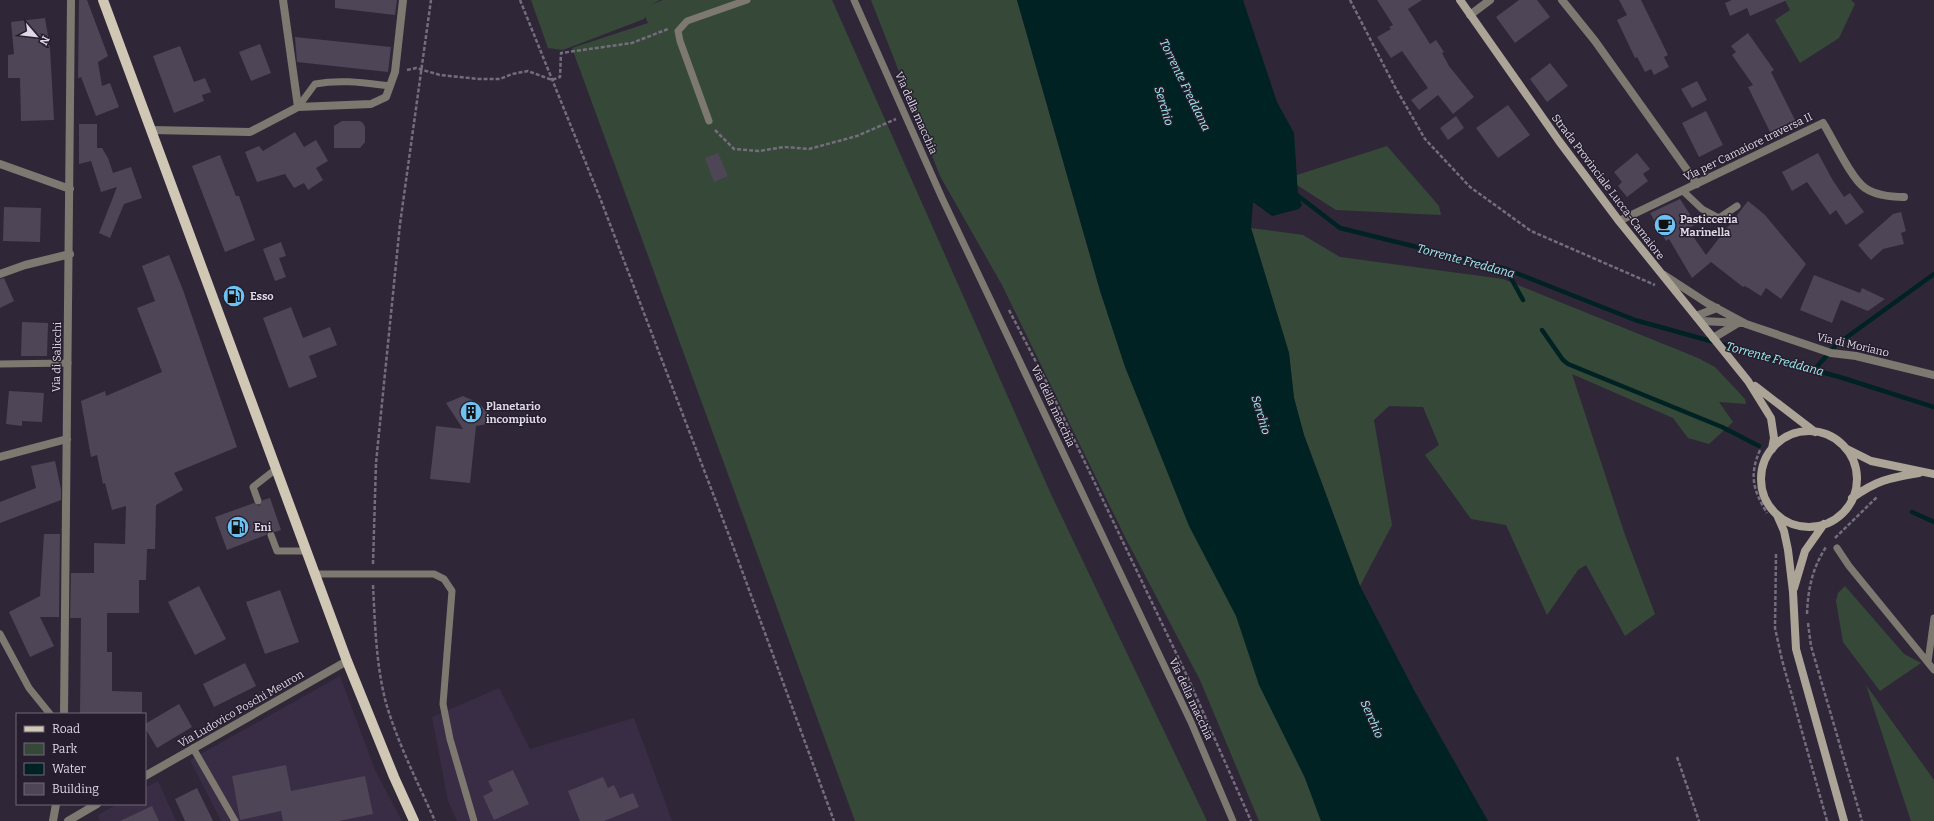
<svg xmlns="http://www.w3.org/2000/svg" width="1934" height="821" font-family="Bitter,serif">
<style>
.built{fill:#382d44}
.green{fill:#364938}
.water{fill:#002223}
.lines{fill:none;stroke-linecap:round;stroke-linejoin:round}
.stream{stroke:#002223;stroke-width:4.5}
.building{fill:#4e4557}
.path{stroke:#746d7d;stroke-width:2.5;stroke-dasharray:4 2;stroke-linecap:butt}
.service{stroke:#7d7970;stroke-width:7}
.minor{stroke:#7d7970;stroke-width:8}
.secondary{stroke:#aca597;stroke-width:8}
.primary{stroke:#d0c7b4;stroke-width:10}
.labels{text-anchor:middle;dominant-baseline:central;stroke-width:3;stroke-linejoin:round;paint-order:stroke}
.street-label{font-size:11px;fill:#ded9e5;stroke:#261e2e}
.poi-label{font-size:11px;font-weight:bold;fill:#ded9e5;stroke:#261e2e;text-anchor:start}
.water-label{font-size:12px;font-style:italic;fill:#a0f0f1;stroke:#261e2e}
</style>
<rect width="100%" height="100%" fill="#2f2738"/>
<path class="built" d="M340,676l35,94 27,51h-181l-31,-61z
M499,688l31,61 104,-31 38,103h-215l-9,-20 -16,-84z
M158,781l18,40h-76l-2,-6 19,-11h28v-16z"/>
<path class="green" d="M531,0h129l-9,5 12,-5h169l218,492 157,329h-352l-283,-773 76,-25 -3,-7 -1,3 -81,31 -15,-2z
M871,0h146l84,294 204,484 16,43h-62l-59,-141 -74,-141 -124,-254 -62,-109z
M1785,0h66l4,4 -16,34 -39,25 -25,-43 15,-10z
M1387,146l52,60 2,9 -105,-5 -39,-25v-10z
M1251,228l52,7 37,22 163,22 195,79 17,9 30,32 1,5 -27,-2 14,20 -24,22 -21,-6 -15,-20 -101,-44 53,161 30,79 -30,22 -39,-71 -8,5 -31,45 -41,-90 -35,-6 -46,-64 14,-10 -16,-38 -34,-1 -15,14 18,105 -32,61 -56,-151 -10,-37 -5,-45z
M1845,586l59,68 17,9 -41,28 -37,-49 -7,-41 2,-8z
M1866,685l68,95v41h-23z"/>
<path class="water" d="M1017,0h226l34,102 17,31 4,62 4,10 -3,4 -27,7 -19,-14 -2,26 38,125 5,45 10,37 56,151 55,106 73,129h-167l-16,-43 -46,-93 -23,-69 -47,-90 -64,-159 -24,-73z"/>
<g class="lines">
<path class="stream" d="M1293,192l47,36 166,41 129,51 208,58 91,29
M1506,269l17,31
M1542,330l21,30 5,4 154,63 37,19
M1814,370l22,-25 98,-71
M1912,512l22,10"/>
</g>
<path class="building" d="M79,0h8l21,56 -10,6 4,24 8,-3 9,24 -23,9 -15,-39 -3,1z
M335,0h62l-2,15 -60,-7z
M1377,0h45l-14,9 22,35 6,-4 8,12 -2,1 7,13 25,31 -21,17 -15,-19 -19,15 -8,-10 17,-12 -26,-37 -11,7 -14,-21 14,-8 -2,-2 4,-2z
M1519,0h18l13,17 -35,26 -19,-26z
M1619,0h22l27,55 -4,2 5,10 -15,8 -3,-6 -6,3 -8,-15 -2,1 -18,-38 10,-5z
M1732,0h55l-37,16 -3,-8 -17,8 -5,-13z
M45,18l5,30 4,72 -33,1 -1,-43h-12v-23l6,-1 -3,-32z
M1748,33l26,37 -3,2 26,52 -25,12 -24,-49 5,-2 -21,-30 4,-3 -5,-6z
M295,37l96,10 -3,25 -91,-10z
M260,44l11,29 -20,8 -12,-29z
M180,46l14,36 11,-4 6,14 -9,3 2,6 -30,12 -21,-57z
M1550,63l18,23 -21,16 -17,-23z
M1697,81l10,19 -15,8 -11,-19z
M1508,105l22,30 -32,23 -22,-30z
M1706,111l17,34 -24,12 -17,-34z
M1456,116l8,12 -16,12 -8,-12z
M342,121h18l3,2 2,4v15l-5,6h-26v-22z
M79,124h18v24h5l6,10 5,15 18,-6 11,31 -18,6 -14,34 -11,-5 18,-46 -16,5 -10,-31 -12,3z
M295,132l9,15 12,-7 12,21 -12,7 7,12 -15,10 -4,-7 -10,5 -9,-14 -28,8 -12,-30 14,-6 4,5z
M718,153l10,23 -14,6 -9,-24z
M1637,153l13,16 -7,5 5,7 -21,16 -9,-11 4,-4 -8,-10z
M1818,153l14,26 12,18 6,-4 14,19 -18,13 -10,-15 -6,5 -23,-33 -15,9 -10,-19z
M220,155l16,41h3l16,44 -30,12 -33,-86z
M1680,199l16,25 -8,5 18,26 42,-54 16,13 42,50 -25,35 -15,-11 -5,8 -16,-10 -2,1 -32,-25 -19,16 -23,-39 -3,2 -16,-28z
M4,207l37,1 -1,34 -37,-1z
M1901,212l5,19 -5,2 3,11 -21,5 -12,11 -13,-15 35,-31z
M281,242l5,14 -7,2 7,19 -11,4 -12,-32z
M169,255l14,35 54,157 -63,26 9,17 -27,15 -1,44h-8l-1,31h-7v33h-32v39h5v39l30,1v22h-62l1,-96h-11l1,-45h23v-30l31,1 1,-38 -14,4 -7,-27 -2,1 -6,-29 -6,2 -10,-56 24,-10 1,5 56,-24 -25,-64 18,-7 -13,-35z
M1814,275l46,18 2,-5 23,11 -17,12 -27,-11 -9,23 -32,-13z
M4,278l10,23 -14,7v-29z
M291,307l12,31 27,-11 7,18 -28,11 8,21 -28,11 -26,-70z
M22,322l26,1 -1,33h-26z
M9,391l35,2 -2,29 -20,-1v5l-16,-2z
M463,396l16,7 12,14 -4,7 -11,2 -6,57 -40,-4 6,-53 27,3 -17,-26z
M55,461l6,28v11l-61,23v-21l36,-14 -5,-22z
M270,498l11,32 -6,2 -5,-2 -4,5 -39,15 -12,-33 39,-14 5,3 4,-6z
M44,534h16l-1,83h-19l14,29 -24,11 -21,-45 31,-16z
M199,586l27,53 -31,16 -27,-53z
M280,590l19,52 -34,12 -19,-52z
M245,663l11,23 -42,21 -11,-23z
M179,704l13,23 -35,21 -12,-20v-4z
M286,765l5,26 74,-15 8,38 -34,7h-56l-2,-10 -41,9 -8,-44z
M513,770l16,34 -35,16 -11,-24 10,-5 -5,-10z
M603,777l5,11 6,-3 6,13 13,-5 6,14 -35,14h-24l-12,-30z
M197,788l16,33h-28l-10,-22z
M152,806l7,15h-39z"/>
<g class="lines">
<path class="path" d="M520,0l80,198 130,340 104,283
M1350,0l45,87 30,52 45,48 61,44 124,54
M407,70l9,-2 24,7 39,4h21l12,-5 16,-3 24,9 8,-3 1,-24 71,-10 36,-14
M715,130l19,19 25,2 25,-4 25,2 48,-13 39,-17
M1009,310l39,75 140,293 63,143
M1760,450c-11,25 -7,40 7,63
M1835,538l42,-41
M1776,554l-1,74 7,32 45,161
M373,564l3,-101 24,-239 31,-224
M373,585c2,39 3,80 13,118 12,41 32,80 49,118
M1807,614c1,-25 5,-45 19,-67
M1808,623l3,23 51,175
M1677,757l22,64"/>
<path class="service" d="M854,0l88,198 249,524 42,99
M298,107l17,-23c26,-5 50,-1 75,2
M709,121l-29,-80 -2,-10 9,-10 60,-21
M1683,191l19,18 17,9 18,-12
M0,364l68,-1
M258,501l-5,-14 23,-18
M271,535l6,16h30
M1837,548l12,18 85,104
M316,574h118l10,5 8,12 -9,113 7,35 24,82
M0,634l29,54 21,26
M1928,662l6,-44
M193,748l42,73"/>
<path class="minor" d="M283,0l15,107
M1562,0l33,41 102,143
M1470,15l20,-15
M151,130l99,2 48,-25 73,-3 15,-7 9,-25 8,-72
M0,164l70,25
M1619,221l204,-98c10,16 28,55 42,65 12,8 26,9 39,9
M0,274l25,-9 45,-11
M1664,275l43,28 39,21 85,29 25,3 78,19
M1696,316l21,-8
M1701,321l42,2
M1713,338l25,-15
M0,457l67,-18
M64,714l7,-714
M145,776l202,-115
M53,821l3,-17
M68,821l29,-17"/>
<path class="secondary" d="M1460,0l99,141 60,80 129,160 23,37 3,20 -2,11
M1755,386l60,46
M1761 479a48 48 0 1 1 96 0a48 48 0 1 1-96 0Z
M1847,449l24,12 63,13
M1852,498c25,-18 37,-20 67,-25
M1777,515l7,16 4,19 5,42 3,57 48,172
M1794,588l11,-37 19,-27"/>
<path class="primary" d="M103,0l244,661 47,116 20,44"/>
</g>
<defs>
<g id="cafe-disc" transform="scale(1.15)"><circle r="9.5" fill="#6dc2f3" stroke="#261e2e"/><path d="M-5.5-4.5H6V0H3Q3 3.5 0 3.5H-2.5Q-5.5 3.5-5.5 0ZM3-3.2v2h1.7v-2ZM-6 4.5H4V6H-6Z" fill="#111"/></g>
<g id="fuel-disc" transform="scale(1.15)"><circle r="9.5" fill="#6dc2f3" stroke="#261e2e"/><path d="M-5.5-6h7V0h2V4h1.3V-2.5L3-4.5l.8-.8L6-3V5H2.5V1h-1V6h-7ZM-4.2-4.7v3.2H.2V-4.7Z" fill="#111"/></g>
<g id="building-disc" transform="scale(1.15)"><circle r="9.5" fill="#6dc2f3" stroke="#261e2e"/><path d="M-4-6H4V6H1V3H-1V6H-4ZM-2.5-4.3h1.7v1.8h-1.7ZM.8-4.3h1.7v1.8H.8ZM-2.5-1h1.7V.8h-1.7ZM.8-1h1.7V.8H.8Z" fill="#111"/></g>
</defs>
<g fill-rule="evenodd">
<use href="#cafe-disc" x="1665" y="225"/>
<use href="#fuel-disc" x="234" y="296"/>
<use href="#building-disc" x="471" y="412"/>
<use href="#fuel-disc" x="238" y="527"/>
</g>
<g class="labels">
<g class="street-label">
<text transform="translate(916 113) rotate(66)">Via della macchia</text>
<text transform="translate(1748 147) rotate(-26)">Via per Camaiore traversa II</text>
<text transform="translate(1608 187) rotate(53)">Strada Provinciale Lucca-Camaiore</text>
<text transform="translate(1853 345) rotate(13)">Via di Moriano</text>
<text transform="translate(57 357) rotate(-89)">Via di Salicchi</text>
<text transform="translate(1053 406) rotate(65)">Via della macchia</text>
<text transform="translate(1191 699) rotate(65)">Via della macchia</text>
<text transform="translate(241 709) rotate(-30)">Via Ludovico Poschi Meuron</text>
</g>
<g class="poi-label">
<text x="1680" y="219">Pasticceria<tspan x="1680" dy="13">Marinella</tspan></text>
<text x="250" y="296">Esso</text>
<text x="486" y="406">Planetario<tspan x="486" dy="13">incompiuto</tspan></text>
<text x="254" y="527">Eni</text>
</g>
<g class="water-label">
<text transform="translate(1185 85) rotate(64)">Torrente Freddana</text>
<text transform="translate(1164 106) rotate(73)">Serchio</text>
<text transform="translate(1466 261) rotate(15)">Torrente Freddana</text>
<text transform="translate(1775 359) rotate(15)">Torrente Freddana</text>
<text transform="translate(1261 415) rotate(73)">Serchio</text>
<text transform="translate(1372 719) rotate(66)">Serchio</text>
</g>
</g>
<rect x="16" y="713" width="130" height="92" fill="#261e2e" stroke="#706977"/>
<rect x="24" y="726" width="20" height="6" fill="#d0c7b4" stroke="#706977"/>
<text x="52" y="733" font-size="12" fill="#ded9e5">Road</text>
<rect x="24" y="743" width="20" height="12" fill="#364938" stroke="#706977"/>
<text x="52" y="753" font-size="12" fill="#ded9e5">Park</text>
<rect x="24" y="763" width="20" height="12" fill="#002223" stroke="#706977"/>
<text x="52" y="773" font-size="12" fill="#ded9e5">Water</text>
<rect x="24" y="783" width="20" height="12" fill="#4e4557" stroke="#706977"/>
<text x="52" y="793" font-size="12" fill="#ded9e5">Building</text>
<g transform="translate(36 36) rotate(118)" stroke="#261e2e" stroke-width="3" paint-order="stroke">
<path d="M0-3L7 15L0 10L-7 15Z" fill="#ded9e5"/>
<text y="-6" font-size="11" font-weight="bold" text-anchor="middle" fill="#ded9e5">N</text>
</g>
</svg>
